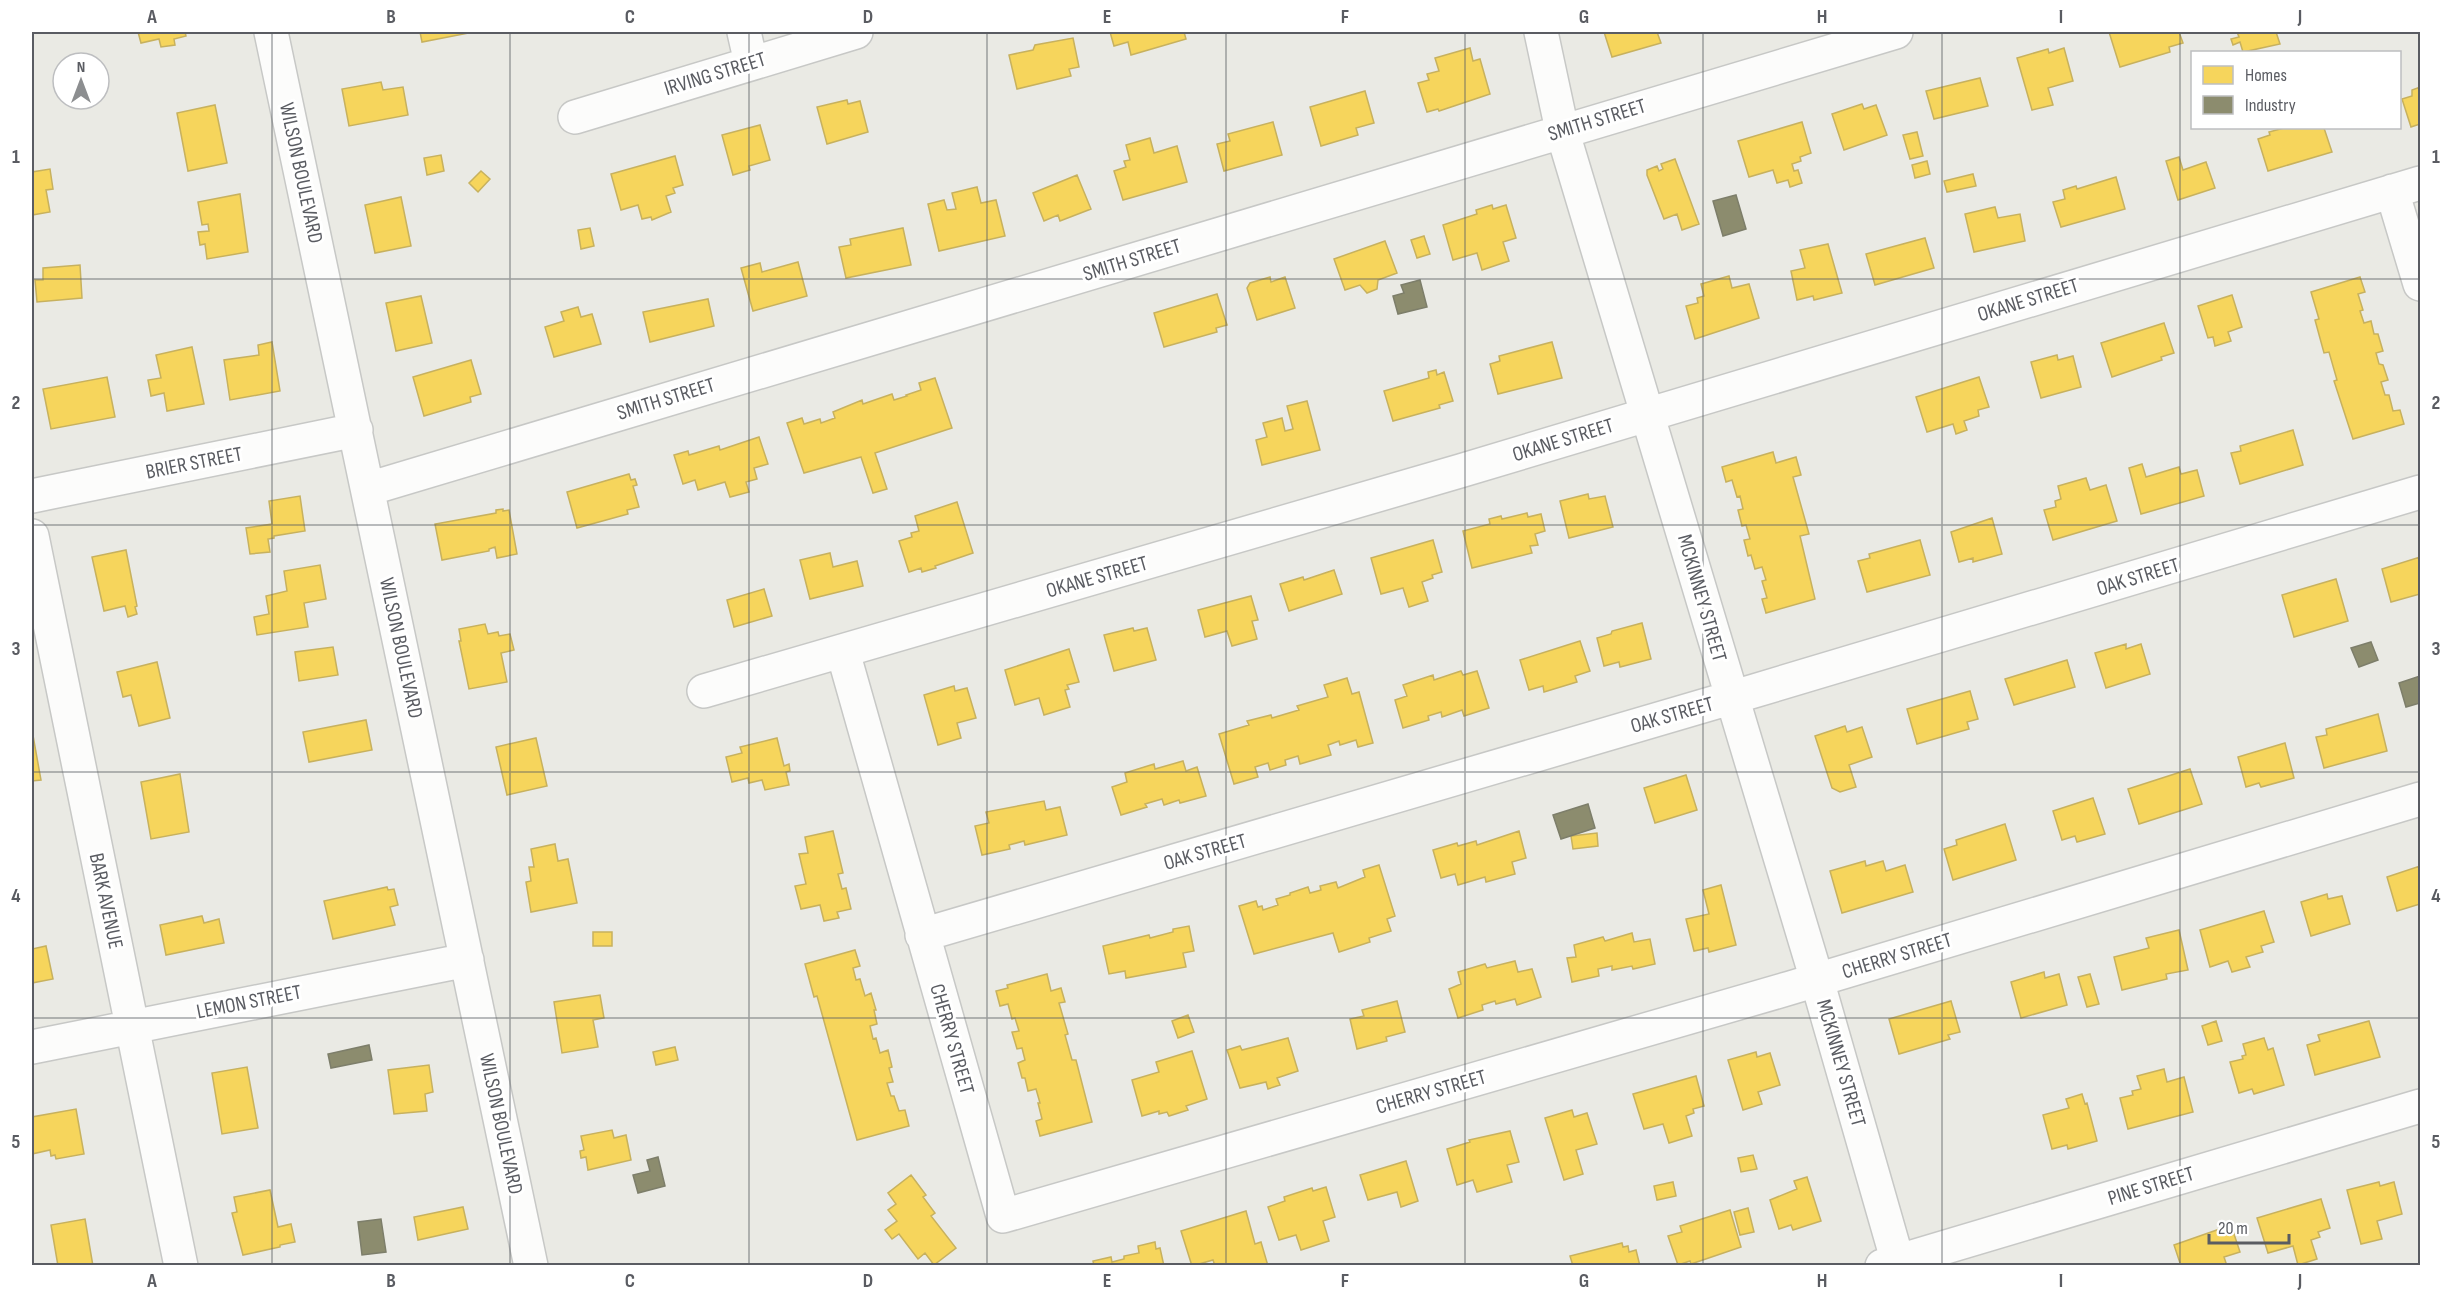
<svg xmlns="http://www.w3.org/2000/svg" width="2452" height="1297" font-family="'Sofia Sans Condensed',sans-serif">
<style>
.homes{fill:#f6d55c;stroke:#c7b15e;stroke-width:1.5}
.industry{fill:#8c8c6e;stroke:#7d7e6a;stroke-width:1.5}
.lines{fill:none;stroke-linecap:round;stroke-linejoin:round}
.minor-casing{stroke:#c7c8c6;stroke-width:36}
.minor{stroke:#fcfcfb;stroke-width:33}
.grid{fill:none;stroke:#5a5c62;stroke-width:1.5;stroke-opacity:0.55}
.labels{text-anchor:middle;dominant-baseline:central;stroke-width:6;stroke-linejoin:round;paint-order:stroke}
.street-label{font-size:21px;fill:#5a5c62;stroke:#fff}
.neatline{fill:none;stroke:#5a5c62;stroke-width:2}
.grid-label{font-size:20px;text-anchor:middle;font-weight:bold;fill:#5a5c62}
</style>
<rect width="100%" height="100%" fill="#eaeae4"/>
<path class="homes" d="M138,32h47l1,4 -12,3 1,6 -14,2 -2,-8 -18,4z
M420,32h49v1l-47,9z
M1110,32h74l2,7 -55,16 -3,-13 -14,4z
M1604,32h53l4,11 -49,14z
M2109,32h70l4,11 -14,4 1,5 -50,15z
M2237,32h39l4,12 -37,8 -3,-10 -7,3 -2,-6 8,-2z
M1073,38l6,29 -10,2 2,7 -54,13 -8,-34 24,-5 2,-5z
M1470,48l3,13 7,-2 10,35 -51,17 -1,-2 -11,3 -9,-29 11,-3 -2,-6 12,-3 -4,-13z
M2064,48l9,33 -25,7 5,17 -21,5 -15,-52 31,-9 1,4z
M1980,78l8,28 -54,13 -8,-28z
M381,82l2,8 20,-3 5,28 -59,11 -7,-37z
M2420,87v37l-9,3 -9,-28 10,-3v-6z
M1365,91l9,32 -18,5 2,7 -37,11 -11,-39z
M847,100l1,4 12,-3 8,31 -41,12 -10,-37z
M1862,104l2,5 12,-4 11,30 -43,15 -12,-36z
M215,105l12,58 -39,8 -11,-58z
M1273,122l9,33 -58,16 -7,-27 13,-3 -2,-7z
M1802,122l9,31 -11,4 1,4 -9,3 2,7 4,-1 4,13 -12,4 -2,-7 -11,3 -4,-13 -24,7 -11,-36z
M760,125l10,35 -21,6 1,4 -17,5 -11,-40z
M2284,128h40l8,24 -64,19 -10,-32 12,-4 -1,-3z
M1917,132l6,24 -13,3 -7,-24z
M1150,138l4,15 23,-7 10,36 -64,18 -9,-29 12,-4 -2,-6 6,-1 -4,-15z
M441,155l3,16 -17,4 -3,-17z
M675,156l8,29 -10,3 2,5 -9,3 5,16 -19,8 -1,-3 -9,2 -4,-14 -17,5 -10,-36z
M2179,157l4,13 23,-8 9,26 -37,12 -12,-39z
M1675,159l24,65 -17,6 -5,-16 -13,5 -17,-44v-5l10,-4 2,5 4,-2 -2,-5z
M1927,161l3,13 -15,4 -3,-13z
M50,169l3,20 -7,1 4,22 -18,3v-43z
M481,171l9,8 -12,13 -9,-9z
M1973,174l3,12 -29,6 -3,-11z
M1077,175l14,34 -31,12 -2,-6 -14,6 -11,-28z
M2116,177l9,32 -64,18 -8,-25 12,-3 -2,-9 13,-4 1,3z
M977,187l4,16 15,-3 9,36 -66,15 -11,-47 16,-4 3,10 9,-1 -4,-16z
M240,194l8,58 -41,7 -2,-15 -5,1 -2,-13 11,-1 -1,-7 -6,1 -4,-23z
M401,197l10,49 -36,7 -10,-48z
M1492,205l1,4 13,-4 10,33 -13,4 6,19 -27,9 -5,-17 -24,7 -10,-35 34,-11 -1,-4z
M1995,207l3,11 22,-4 5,27 -51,11 -9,-38z
M590,228l4,18 -13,3 -3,-19z
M903,228l8,37 -65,13 -7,-31 12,-2 -1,-6z
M1424,236l6,18 -13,4 -6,-18z
M1925,238l9,30 -59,17 -9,-31z
M1385,241l12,32 -19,7 -1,9 -10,4 -7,-8 -15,5 -11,-31z
M1828,244l14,49 -28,7 -1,-4 -16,4 -6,-29 14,-3 -5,-18z
M798,262l9,34 -54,15 -12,-43 19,-5 2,9z
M80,265l2,33 -45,4 -2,-22h8v-12z
M1729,276l3,12 17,-4 10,34 -64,21 -9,-33 12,-3 -1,-5 7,-2 -3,-12z
M1270,277l1,5 14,-5 10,31 -38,12 -10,-32 3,-5z
M2360,277l5,15 -7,2 5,16 -3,1 4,12 7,-2 3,13h4l5,17 -7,2 3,11 4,1 5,15 -7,2 4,13h4l4,16 7,-1 4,14 -51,15 -19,-58 3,-1 -8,-28 -5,1 -9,-33 4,-1 -8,-27z
M1217,294l10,31 -11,3 1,4 -53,15 -10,-34z
M2232,295l10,32 -14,5 3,9 -16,5 -2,-9 -5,1 -10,-32z
M421,296l11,47 -36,8 -10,-48z
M708,299l6,27 -64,16 -7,-30z
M578,307l3,10 11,-3 9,30 -47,13 -9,-30 19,-6 -3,-9z
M2164,323l10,30 -13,4 1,3 -50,17 -11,-34z
M272,342l8,49 -50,9 -6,-40 35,-5 -1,-10z
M1552,342l10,36 -64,16 -8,-30 10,-3 -1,-5z
M192,347l12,57 -37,7 -3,-18 -13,3 -3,-16 13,-2 -5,-23z
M2057,355l1,5 15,-4 8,31 -40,11 -10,-36z
M471,360l10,34 -11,3 1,5 -47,14 -11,-39z
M1436,370l1,5 7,-3 9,29 -14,4 1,3 -47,13 -9,-30 45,-13 -1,-6z
M107,377l8,40 -64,12 -8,-40z
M1979,377l10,30 -11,3 1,6 -15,5 3,9 -11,4 -3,-10 -26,8 -11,-35z
M935,378l17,50 -77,25 12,36 -14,4 -12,-36 -57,16 -17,-50 15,-5 2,6 16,-5 1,4 14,-5 -2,-6 29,-12 1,4 29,-10 2,6 13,-4 -1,-1 15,-5 -2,-7z
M1307,401l13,49 -58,15 -6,-25 11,-3 -4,-14 19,-5 3,13 8,-2 -6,-23z
M2293,430l10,35 -63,19 -9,-31 10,-2 -1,-5z
M759,437l9,27 -14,4 3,11 -11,3 3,10 -19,5 -5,-15 -27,8 -3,-10 -12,4 -9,-29 14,-4 1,4 30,-9 1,4z
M1773,452l3,11 20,-6 5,18 -8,2 16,57 -9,2 15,63 -49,14 -4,-14 5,-1 -5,-17 4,-1 -4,-13 -7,2 -4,-14 -3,1 -4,-16 6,-1 -4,-14 -4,1 -4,-16 5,-1 -3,-13 -3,1 -5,-17 -6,2 -4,-15z
M2142,464l4,13 33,-10 2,7 16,-4 7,26 -63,18 -12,-46z
M629,474l2,6 4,-1 2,6 -4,1 6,21 -12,3 1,4 -51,14 -10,-36z
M2086,478l4,12 16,-5 11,36 -64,19 -9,-30 12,-3 -1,-6 6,-2 -3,-13z
M1588,494l1,5 16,-3 8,31 -44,11 -9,-37z
M300,496l5,35 -31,5v2l-6,1 2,13 -20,2 -4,-26 26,-4 -3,-23z
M957,502l16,51 -38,13 1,2 -14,4 -1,-4 -12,4 -10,-31 13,-4 -1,-4 8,-2 -4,-15z
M503,509v2l6,-1 8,44 -20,4 -2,-11 -6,2v2l-47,9 -7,-36 61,-11v-3z
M1527,513l1,4 13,-3 4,17 -10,3 3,11 -8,1 2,7 -60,15 -9,-37 27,-7 -1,-5 12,-3 1,3z
M1992,518l10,36 -29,8v-4l-14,4 -8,-30z
M1433,540l9,32 -10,3 1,3 -11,4 6,19 -19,6 -6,-19 -22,6 -10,-36z
M1920,540l10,35 -63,17 -9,-31 12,-3 -1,-4z
M126,550l11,56 -2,1 2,7 -9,3 -3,-11 -21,5 -12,-54z
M830,553l3,14 24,-6 6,25 -53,13 -10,-39z
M2420,557v37l-29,8 -9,-33z
M320,565l6,34 -22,4 4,24 -51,8 -3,-18 15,-3 -3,-18 21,-5 -3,-20z
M1334,570l8,24 -53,17 -9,-27 23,-7 1,3z
M2336,579l12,42 -54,16 -12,-42z
M764,589l8,27 -38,11 -7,-27z
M1251,596l7,24 -6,1 5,18 -25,7 -5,-15 -22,6 -7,-27z
M1642,623l9,36 -31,8 -1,-5 -15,4 -7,-28 14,-4 1,-3z
M485,624l3,10 10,-2 1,4 11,-2 4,16 -13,3 6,29 -38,7 -10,-48h2l-2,-12z
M1133,628l1,3 13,-3 9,32 -42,11 -10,-36z
M1580,641l10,30 -15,5 2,6 -33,10 -1,-6 -14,4 -9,-30z
M2126,644v5l15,-5 9,30 -44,14 -11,-35z
M333,647l5,28 -39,6 -4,-29z
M1069,649l10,33 -12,3 2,4 -4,1 5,17 -26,8 -5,-17 -24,7 -10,-35z
M2067,660l8,27 -61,18 -9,-26z
M157,662l13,56 -31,8 -8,-31 -8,2 -6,-25z
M1461,671l2,4 14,-4 12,37 -25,8 -2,-6 -20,7 -1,-5 -13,4 1,4 -26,8 -8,-28 12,-4 -4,-11 30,-10 1,5z
M1347,678l5,16 7,-2 14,51 -15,4 -2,-7 -16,5 -1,-4 -11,4 3,10 -31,9 -2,-8 -13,4 1,5 -16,5 -2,-7 -13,4 3,10 -24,7 -15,-50 30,-9 -2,-4 24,-6 1,3 27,-8 -2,-4 31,-9 -4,-12z
M954,686l1,5 12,-3 9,30 -19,5 4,15 -23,7 -14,-50z
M1970,691l8,28 -11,3 2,7 -52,15 -10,-35z
M2378,714l9,37 -63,17 -8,-31 11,-2 -1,-6z
M366,720l6,30 -63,12 -6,-30z
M1845,726l2,6 15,-5 10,30 -23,8 7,22 -16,5 -8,-4 -17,-52z
M32,730l9,50 -9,1z
M536,738l11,48 -40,9 -11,-48z
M777,738l7,28 5,-2 1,7 -4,1 3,13 -24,5 -3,-10 -13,3 -1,-5 -16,4 -6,-25 16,-4 -2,-6z
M2285,743l9,35 -33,9 -2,-4 -13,4 -8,-30z
M1183,761l3,10 11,-4 9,29 -26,7 -1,-3 -15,5 -2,-6 -17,5 2,3 -26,8 -9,-28 15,-5 -2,-9 29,-9 1,5z
M2190,769l12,35 -63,20 -11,-35z
M180,774l9,58 -38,7 -10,-57z
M1686,775l11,35 -42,13 -11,-35z
M2093,798l12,36 -28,8 -2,-6 -13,4 -9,-29z
M1044,801l2,9 14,-3 7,28 -42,10 -1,-4 -15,4 1,4 -28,6 -7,-29 14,-3 -3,-11z
M2005,824l11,36 -63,20 -9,-31 13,-4 -1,-5z
M833,831l10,42 -5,1 4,15 4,-1 5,21 -14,3 2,6 -15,3 -4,-16 -19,4 -6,-23 11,-2 -7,-30 9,-1 -3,-16z
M1519,831l7,27 -14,4 3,12 -29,8 -1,-5 -27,8 -3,-11 -14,4 -8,-28 24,-7 1,3 18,-5 1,4z
M1597,833l1,13 -25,3 -2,-13z
M555,844l3,17 10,-2 9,44 -46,9 -5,-30 5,-1 -2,-14h5l-3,-18z
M1865,861l1,5 17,-5 3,10 19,-6 8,27 -71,21 -12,-42z
M1379,865l16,51 -8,3 4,12 -22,7 1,4 -31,10 -6,-19 -79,21 -15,-48 17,-5 2,6 4,-1 1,4 15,-5 -2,-6 14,-4v-2l18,-6 2,6 11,-3 -1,-4 16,-4 2,6 27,-11 -2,-7z
M2420,866v38l-23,7 -10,-34z
M1721,885l15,60 -27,7 -1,-4 -14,3 -8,-32 23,-5 -6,-24z
M387,887l1,3 6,-1 4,16 -8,2 5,18 -62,14 -9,-38z
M2327,894l1,5 14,-3 8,28 -39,12 -10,-34z
M2264,911l10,31 -13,4 2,6 -17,5 4,10 -18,5 -4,-11 -18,6 -10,-37z
M202,916l2,7 15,-4 5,24 -58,12 -6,-30z
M1189,926l5,25 -11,2 3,14 -60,11 -1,-7 -16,3 -6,-28 46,-11 1,3 23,-6v-3z
M2179,930l9,40 -22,4 1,5 -45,11 -8,-33 35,-9 -3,-10z
M593,932h19v14h-19z
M1632,933l2,9 16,-3 5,25 -22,5 -1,-3 -20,4v-4l-14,3 1,7 -27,6 -5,-24 9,-1 -2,-12 29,-8 2,4z
M46,946l7,33 -21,4v-34z
M855,950l5,16 -7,2 3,12 4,-1 5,17 6,-3 5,17h-2l3,14 -7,2 3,13 3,-1 4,15 8,-3 4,17 -3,1 4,14 -6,1 4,13h3l5,15 6,-1 4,16 -52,14 -40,-144 -3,1 -9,-33z
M1515,961l3,11 14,-3 9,28 -24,8 -2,-6 -19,5 -1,-3 -13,4 1,5 -25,8 -9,-29 12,-5 -3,-12 27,-8 2,4z
M2044,972l1,6 14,-4 8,31 -46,13 -10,-36z
M1047,974l4,17 10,-3 4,14 -6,1 9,31 -3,1 7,25h4l16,62 -52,14 -4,-15 6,-2 -4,-16h2l-4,-14 -8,2 -3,-13h-3l-4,-15 7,-3 -3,-12 -5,1 -5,-17 7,-1 -4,-13 -3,1 -4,-15 -8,2 -4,-15 12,-3 -1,-3z
M2090,974l9,30 -12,3 -9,-30z
M600,995l4,23 -11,2 5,27 -36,6 -8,-51z
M1397,1001l8,31 -19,5 1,4 -30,8 -7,-30 14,-3 -2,-6z
M1951,1001l9,31 -12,3 2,4 -51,15 -10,-35z
M1188,1015l6,17 -16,6 -6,-17z
M2216,1021l6,20 -14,4 -6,-19z
M2369,1021l11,36 -65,18 -8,-30 13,-4 -2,-6z
M1288,1038l10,33 -21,7 3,7 -12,4 -2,-7 -26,6 -13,-38 13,-4 2,4z
M2264,1038l4,12 5,-2 11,37 -30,9 -2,-5 -13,4 -9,-31 13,-3 -1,-3 4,-1 -3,-11z
M675,1047l3,13 -22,5 -3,-13z
M1192,1051l15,48 -21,7 2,4 -19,6 -2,-4 -8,2v-3l-17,5 -10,-36 27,-8 -3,-10z
M1756,1052l1,5 13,-4 10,32 -22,7 4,12 -19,6 -15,-50z
M429,1065l4,27 -8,2 2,17 -33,3 -6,-44z
M247,1067l11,61 -36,6 -10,-61z
M2164,1069l3,13 17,-5 9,35 -65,17 -8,-31 13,-3 -1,-4 9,-2 -4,-13z
M1696,1076l8,30 -11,3 1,4 -8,3 6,20 -23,7 -6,-19 -19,5 -11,-35z
M2082,1094l3,10 2,-1 10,38 -29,8 -1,-4 -15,4 -9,-34 26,-7 -3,-9z
M76,1109l8,45 -28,5 -1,-4 -4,1 -1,-6 -18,4v-37z
M1572,1110l2,7 13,-4 10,31 -21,6 7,24 -19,6 -19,-62z
M612,1130l2,8 12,-3 5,25 -43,10 -2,-13 -5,1 -1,-7 4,-1 -3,-14z
M1510,1131l9,31 -12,3 5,17 -35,10 -4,-12 -16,5 -10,-36 23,-7 -1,-2z
M1753,1155l4,14 -16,3 -3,-14z
M1406,1161l12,40 -17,6 -4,-15 -29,8 -8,-25z
M911,1175l15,20 -3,2 12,16 -4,3 25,32 -22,17 -9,-12 -7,6 -19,-25 -7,5 -7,-9 12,-9 -9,-11 8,-6 -8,-11z
M1807,1177l14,44 -28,9 -2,-5 -12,4 -9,-29 27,-11 -3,-8z
M1673,1182l3,14 -19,4 -3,-14z
M2379,1182l1,4 14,-4 8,32 -25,7 5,18 -21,5 -14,-54z
M1326,1187l9,30 -12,4 6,20 -28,9 -5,-15 -17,5 -11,-33 17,-6 -1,-4 28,-9 1,3z
M270,1190l8,37 13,-3 4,18 -15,3v2l-37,8 -11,-42 5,-1 -3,-15z
M2321,1199l9,29 -12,4 2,5 -9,3 6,19 -19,6 -5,-19 -25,7 -11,-35z
M463,1207l5,22 -50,11 -4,-23z
M1748,1208l6,24 -14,3 -6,-23z
M1730,1210l11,37 -50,17 -1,-3 -12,4 -10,-29 14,-4 -2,-6z
M1246,1211l9,33 6,-2 7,24h-53l-2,-6 -21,6 -11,-35z
M85,1219l8,47h-35l-7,-41z
M2231,1225l9,27 -16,5 3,9h-46l-7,-21z
M1155,1242l1,7 4,-1 4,18h-70l-1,-5 18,-4 1,5 12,-3v-3l15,-3 -1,-7z
M1622,1243l1,4 5,-1 1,6 7,-2 4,16h-67l-3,-10z"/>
<path class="industry" d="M1736,195l10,34 -23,7 -10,-35z
M1420,280l7,27 -29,7 -5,-18 11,-3 -3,-8z
M2371,642l7,18 -19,7 -8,-19z
M2420,676v27l-14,4 -7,-24z
M1588,804l7,24 -34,11 -8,-24z
M369,1045l3,15 -41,8 -3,-14z
M658,1157l7,29 -27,7 -5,-18 17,-4 -3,-11z
M381,1219l5,33 -24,3 -4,-33z"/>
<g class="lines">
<g class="minor-casing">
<path id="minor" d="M271,32l260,1234
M744,32l7,31
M1541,32l21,98 255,850 82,286
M575,117l281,-85
M2392,191l28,93
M368,489l1528,-457
M32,496l324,-66
M32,536l149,730
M843,652l160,564 787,-228 630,-189
M704,691l756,-220 960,-288
M922,935l832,-244 666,-199
M32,1047l435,-87
M1882,1266l538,-160"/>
</g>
<use href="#minor" class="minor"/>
</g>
<path class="grid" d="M272,32v1234M510,32v1234M749,32v1234M987,32v1234M1226,32v1234M1465,32v1234M1703,32v1234M1942,32v1234M2180,32v1234M32,279h2388M32,525h2388M32,772h2388M32,1018h2388"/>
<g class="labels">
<g class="street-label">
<text transform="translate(715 74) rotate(-17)">IRVING STREET</text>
<text transform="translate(1597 120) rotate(-17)">SMITH STREET</text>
<text transform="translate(301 173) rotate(78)">WILSON BOULEVARD</text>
<text transform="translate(1132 260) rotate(-17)">SMITH STREET</text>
<text transform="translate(2028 300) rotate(-17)">OKANE STREET</text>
<text transform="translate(666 399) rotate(-17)">SMITH STREET</text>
<text transform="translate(1563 440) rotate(-17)">OKANE STREET</text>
<text transform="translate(194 463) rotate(-11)">BRIER STREET</text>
<text transform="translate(1097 577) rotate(-16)">OKANE STREET</text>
<text transform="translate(2138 577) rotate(-17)">OAK STREET</text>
<text transform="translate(1702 598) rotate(74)">MCKINNEY STREET</text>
<text transform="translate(401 648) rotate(78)">WILSON BOULEVARD</text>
<text transform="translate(1672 715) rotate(-16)">OAK STREET</text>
<text transform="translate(1205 852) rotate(-16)">OAK STREET</text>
<text transform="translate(106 901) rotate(78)">BARK AVENUE</text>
<text transform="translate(1897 956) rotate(-17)">CHERRY STREET</text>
<text transform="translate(249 1002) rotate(-11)">LEMON STREET</text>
<text transform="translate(952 1039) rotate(74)">CHERRY STREET</text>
<text transform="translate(1841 1063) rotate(74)">MCKINNEY STREET</text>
<text transform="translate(1431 1092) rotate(-16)">CHERRY STREET</text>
<text transform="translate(501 1124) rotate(78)">WILSON BOULEVARD</text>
<text transform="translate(2151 1186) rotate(-17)">PINE STREET</text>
</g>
</g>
<rect width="2452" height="1297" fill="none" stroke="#ffffff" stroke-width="66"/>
<rect x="2191" y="51" width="210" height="78" fill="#ffffff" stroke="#bdbec0" stroke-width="1.5"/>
<rect x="2203" y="66" width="30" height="18" fill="#f6d55c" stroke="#bdbec0" stroke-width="1.5"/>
<text x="2245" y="81" font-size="18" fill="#5a5c62">Homes</text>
<rect x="2203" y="96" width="30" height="18" fill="#8c8c6e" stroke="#bdbec0" stroke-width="1.5"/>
<text x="2245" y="111" font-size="18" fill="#5a5c62">Industry</text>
<g transform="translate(81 81)"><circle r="28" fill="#ffffff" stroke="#bdbec0" stroke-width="1.5"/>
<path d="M0-4.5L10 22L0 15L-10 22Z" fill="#8c8e90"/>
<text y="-9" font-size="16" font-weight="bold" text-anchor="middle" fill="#5a5c62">N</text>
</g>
<path d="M2209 1234v9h80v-9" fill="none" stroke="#5a5c62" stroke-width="3"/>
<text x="2218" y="1234" font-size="18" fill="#5a5c62" stroke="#ffffff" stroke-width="4.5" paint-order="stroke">20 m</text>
<rect x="33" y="33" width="2386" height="1231" class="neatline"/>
<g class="grid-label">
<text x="152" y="23">A</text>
<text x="391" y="23">B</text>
<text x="630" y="23">C</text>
<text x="868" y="23">D</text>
<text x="1107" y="23">E</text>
<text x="1345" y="23">F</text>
<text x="1584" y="23">G</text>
<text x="1822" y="23">H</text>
<text x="2061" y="23">I</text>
<text x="2300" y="23">J</text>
<text x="16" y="163">1</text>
<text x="2436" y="163">1</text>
<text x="16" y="409">2</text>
<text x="2436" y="409">2</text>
<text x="16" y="655">3</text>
<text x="2436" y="655">3</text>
<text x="16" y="902">4</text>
<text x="2436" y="902">4</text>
<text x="16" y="1148">5</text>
<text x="2436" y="1148">5</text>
<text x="152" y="1287">A</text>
<text x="391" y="1287">B</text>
<text x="630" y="1287">C</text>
<text x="868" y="1287">D</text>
<text x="1107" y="1287">E</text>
<text x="1345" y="1287">F</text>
<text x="1584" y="1287">G</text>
<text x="1822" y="1287">H</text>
<text x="2061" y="1287">I</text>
<text x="2300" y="1287">J</text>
</g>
</svg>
